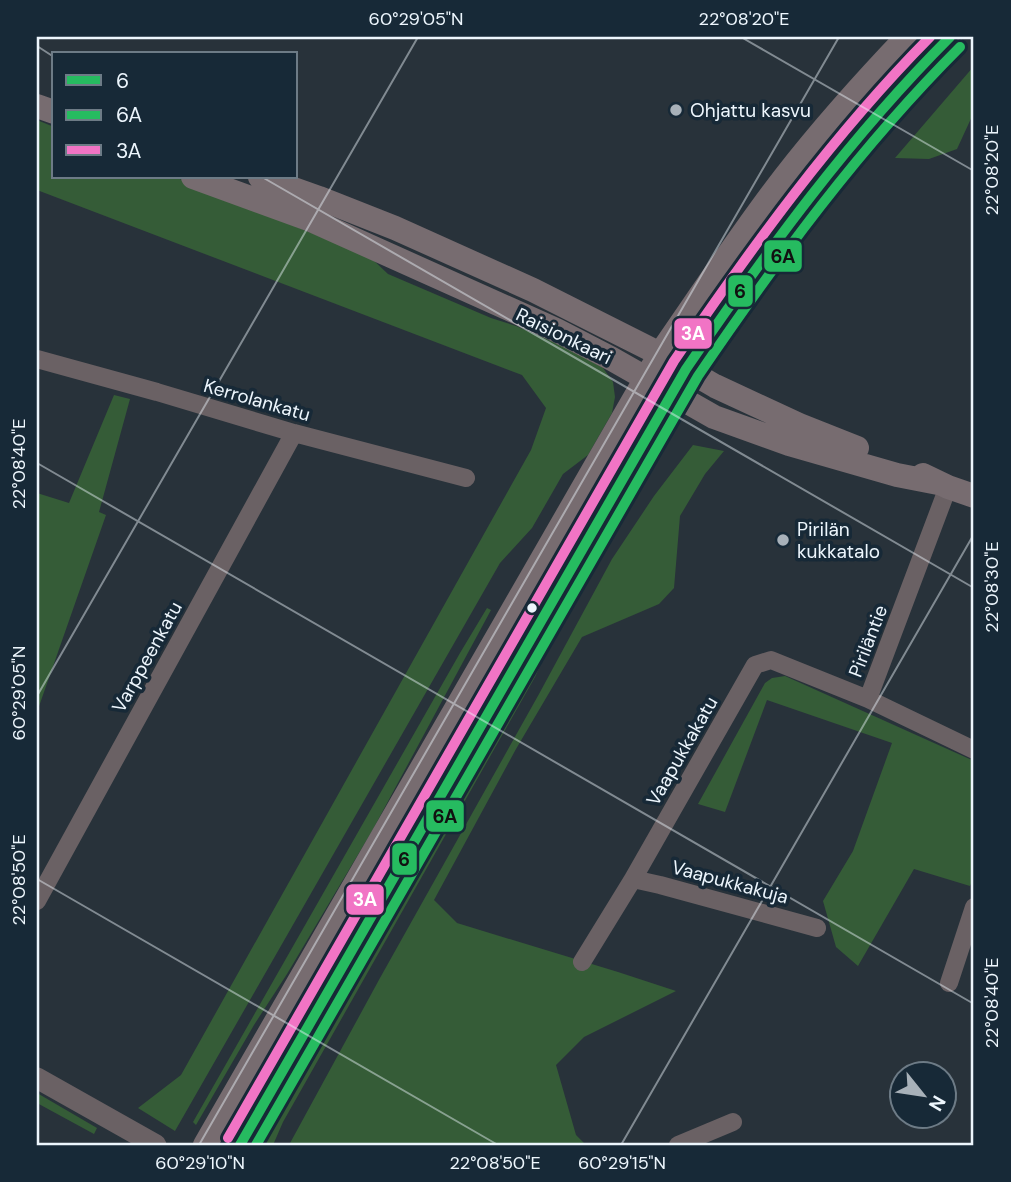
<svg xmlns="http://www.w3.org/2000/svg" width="1011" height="1182" font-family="'DM Sans',sans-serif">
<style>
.green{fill:#355c37}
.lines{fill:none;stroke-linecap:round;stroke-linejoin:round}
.minor{stroke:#6a6164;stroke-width:18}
.tertiary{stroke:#6a6164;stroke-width:21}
.secondary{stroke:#776c70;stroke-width:24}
.bus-1-casing{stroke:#172937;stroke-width:16}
.bus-2-casing{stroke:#172937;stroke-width:16}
.bus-3-casing{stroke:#172937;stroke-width:16}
.bus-1{stroke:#26bb60;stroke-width:10}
.bus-2{stroke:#26bb60;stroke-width:10}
.bus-3{stroke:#f174c5;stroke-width:10}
.ticks{fill:none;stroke:#edf6fd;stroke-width:2;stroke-opacity:0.45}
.poi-dot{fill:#a8b1b9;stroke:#172937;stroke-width:2.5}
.bus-dot{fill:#edf6fd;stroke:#172937;stroke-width:2.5}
.labels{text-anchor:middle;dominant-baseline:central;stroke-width:7;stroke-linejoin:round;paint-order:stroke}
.poi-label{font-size:19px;fill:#edf6fd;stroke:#172937;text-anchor:start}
.street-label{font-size:19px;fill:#edf6fd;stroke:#172937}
.line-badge{stroke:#172937;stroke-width:2.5}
.badge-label{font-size:19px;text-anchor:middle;font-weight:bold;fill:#fff}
.pale-badge-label{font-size:19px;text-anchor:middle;font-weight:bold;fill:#111}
.neatline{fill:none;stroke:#edf6fd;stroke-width:2.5}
.ticks-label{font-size:18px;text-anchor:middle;fill:#edf6fd}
</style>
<rect width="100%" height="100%" fill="#28323a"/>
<path class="green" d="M974,66v46l-17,37 -28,10 -34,-1z
M37,120l17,7v50h121l195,80 18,17 103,44 25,8 54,23 33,19 10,14 2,15 -3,16 -24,42 -25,19 -31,54 -32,35 -325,568 -37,-23 43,-33 350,-625 15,-42 -24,-33 -485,-185z
M114,395l16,4 -31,113 7,3 -69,197v-219l32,10z
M693,445l31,6 -19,23 -25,42 -6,72 -15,16 -77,33 -66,112 -82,151 23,23 161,49 58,19 -92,46 -28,28 20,70 10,10h-297l91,-167 159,-284 73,-135 42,-63z
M487,608l4,2 -119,221 -85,143 -33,51 -58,100 -3,-3 267,-469z
M541,654l3,3 -9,20 -252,445 -10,23h-13l13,-28 228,-405 25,-39z
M491,665l5,5 -18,38 -172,303 -4,-3 14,-35z
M785,676l189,85v115l-4,10 -56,-17 -56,97 -22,-19 -13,-46 30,-50 39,-108 -125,-43 -42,112 -27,-8 67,-121 7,-5z
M37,1093l60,35 -3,6 -57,-31z"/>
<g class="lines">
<path class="minor" d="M37,359l120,33 137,41 172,45
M948,487l-80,212 106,51
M633,879l27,6 157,43
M37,901l257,-468
M582,962l51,-83 122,-214 16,-5 97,39
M949,983l25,-76
M678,1145l55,-23"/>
<path class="tertiary" d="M37,1078l119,67"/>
<path class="secondary" d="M37,106l17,6
M193,177l118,43 245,110 56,29 102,58 75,27 108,31 41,8
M260,177l59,21 76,30 138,62 127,64 55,32 84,39 58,23
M923,475l25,12 26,9
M205,1145l455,-791c41,-59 80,-119 124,-176 38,-49 80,-96 123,-141
M240,1145l446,-776c64,-95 132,-188 208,-274 18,-20 37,-39 56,-58"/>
<g class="bus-1-casing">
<path id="bus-1" d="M240,1145l446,-776c80,-117 164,-232 264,-332"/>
</g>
<g class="bus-2-casing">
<path id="bus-2" d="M256,1145l442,-769c79,-116 162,-229 262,-329"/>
</g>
<g class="bus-3-casing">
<path id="bus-3" d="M228,1138l446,-777c78,-114 159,-226 256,-324"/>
</g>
<use href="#bus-1" class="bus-1"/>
<use href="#bus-2" class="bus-2"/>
<use href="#bus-3" class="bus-3"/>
</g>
<path class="ticks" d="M741,37l233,134M37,46l17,11M262,177l712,411M37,463l937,541M37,696l381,-659M37,879l461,266M199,1145l640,-1108M621,1145l353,-611"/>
<g class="poi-dot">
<circle cx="676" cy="110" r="7"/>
<circle cx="783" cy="540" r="7"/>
</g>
<circle class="bus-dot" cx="532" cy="608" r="6"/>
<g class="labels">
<g class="poi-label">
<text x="690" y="110">Ohjattu kasvu</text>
<text x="797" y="529">Pirilän<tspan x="797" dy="22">kukkatalo</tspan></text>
</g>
<g class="street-label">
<text transform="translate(564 336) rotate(26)">Raisionkaari</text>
<text transform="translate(257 400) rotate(16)">Kerrolankatu</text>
<text transform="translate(868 641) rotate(-69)">Piriläntie</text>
<text transform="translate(147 657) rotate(-61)">Varppeenkatu</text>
<text transform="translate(682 751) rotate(-60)">Vaapukkakatu</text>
<text transform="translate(730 882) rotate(15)">Vaapukkakuja</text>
</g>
</g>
<g class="line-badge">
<rect x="763" y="239" width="40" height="34" rx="7" fill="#26bb60"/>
<rect x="727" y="274" width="27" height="34" rx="7" fill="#26bb60"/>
<rect x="673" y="317" width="40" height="33" rx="7" fill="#f174c5"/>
<rect x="425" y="799" width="40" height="34" rx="7" fill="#26bb60"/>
<rect x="391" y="842" width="27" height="34" rx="7" fill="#26bb60"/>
<rect x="345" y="883" width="40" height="33" rx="7" fill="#f174c5"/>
</g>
<g class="badge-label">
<text x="693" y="340">3A</text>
<text x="365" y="906">3A</text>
</g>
<g class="pale-badge-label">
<text x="783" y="263">6A</text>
<text x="740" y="298">6</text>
<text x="445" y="823">6A</text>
<text x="404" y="866">6</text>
</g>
<rect width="1011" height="1182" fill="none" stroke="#172937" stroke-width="77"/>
<rect x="52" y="52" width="245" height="126" fill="#172937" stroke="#6d7b86" stroke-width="2"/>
<rect x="66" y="75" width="35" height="10" fill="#26bb60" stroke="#6d7b86" stroke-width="2"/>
<text x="116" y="88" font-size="21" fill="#edf6fd">6</text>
<rect x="66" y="110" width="35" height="10" fill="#26bb60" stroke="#6d7b86" stroke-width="2"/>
<text x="116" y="122" font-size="21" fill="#edf6fd">6A</text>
<rect x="66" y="145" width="35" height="10" fill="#f174c5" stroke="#6d7b86" stroke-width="2"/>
<text x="116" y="158" font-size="21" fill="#edf6fd">3A</text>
<g transform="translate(923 1095) rotate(120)"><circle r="33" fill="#172937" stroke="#6d7b86" stroke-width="2"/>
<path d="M0-5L12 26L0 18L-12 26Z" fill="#a8b1b9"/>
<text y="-10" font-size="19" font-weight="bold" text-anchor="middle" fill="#edf6fd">N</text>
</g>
<rect x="38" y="38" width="934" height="1106" class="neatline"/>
<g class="ticks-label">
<text x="416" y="25">60°29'05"N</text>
<text x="744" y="25">22°08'20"E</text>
<text transform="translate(992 170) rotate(-90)" y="6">22°08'20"E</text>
<text transform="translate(19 464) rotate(-90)" y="6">22°08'40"E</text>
<text transform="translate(992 587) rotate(-90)" y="6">22°08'30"E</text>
<text transform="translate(19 693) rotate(-90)" y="6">60°29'05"N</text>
<text transform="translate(19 880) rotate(-90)" y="6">22°08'50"E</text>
<text transform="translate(992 1003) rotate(-90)" y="6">22°08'40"E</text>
<text x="200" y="1169">60°29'10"N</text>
<text x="495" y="1169">22°08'50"E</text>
<text x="622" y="1169">60°29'15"N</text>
</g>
</svg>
